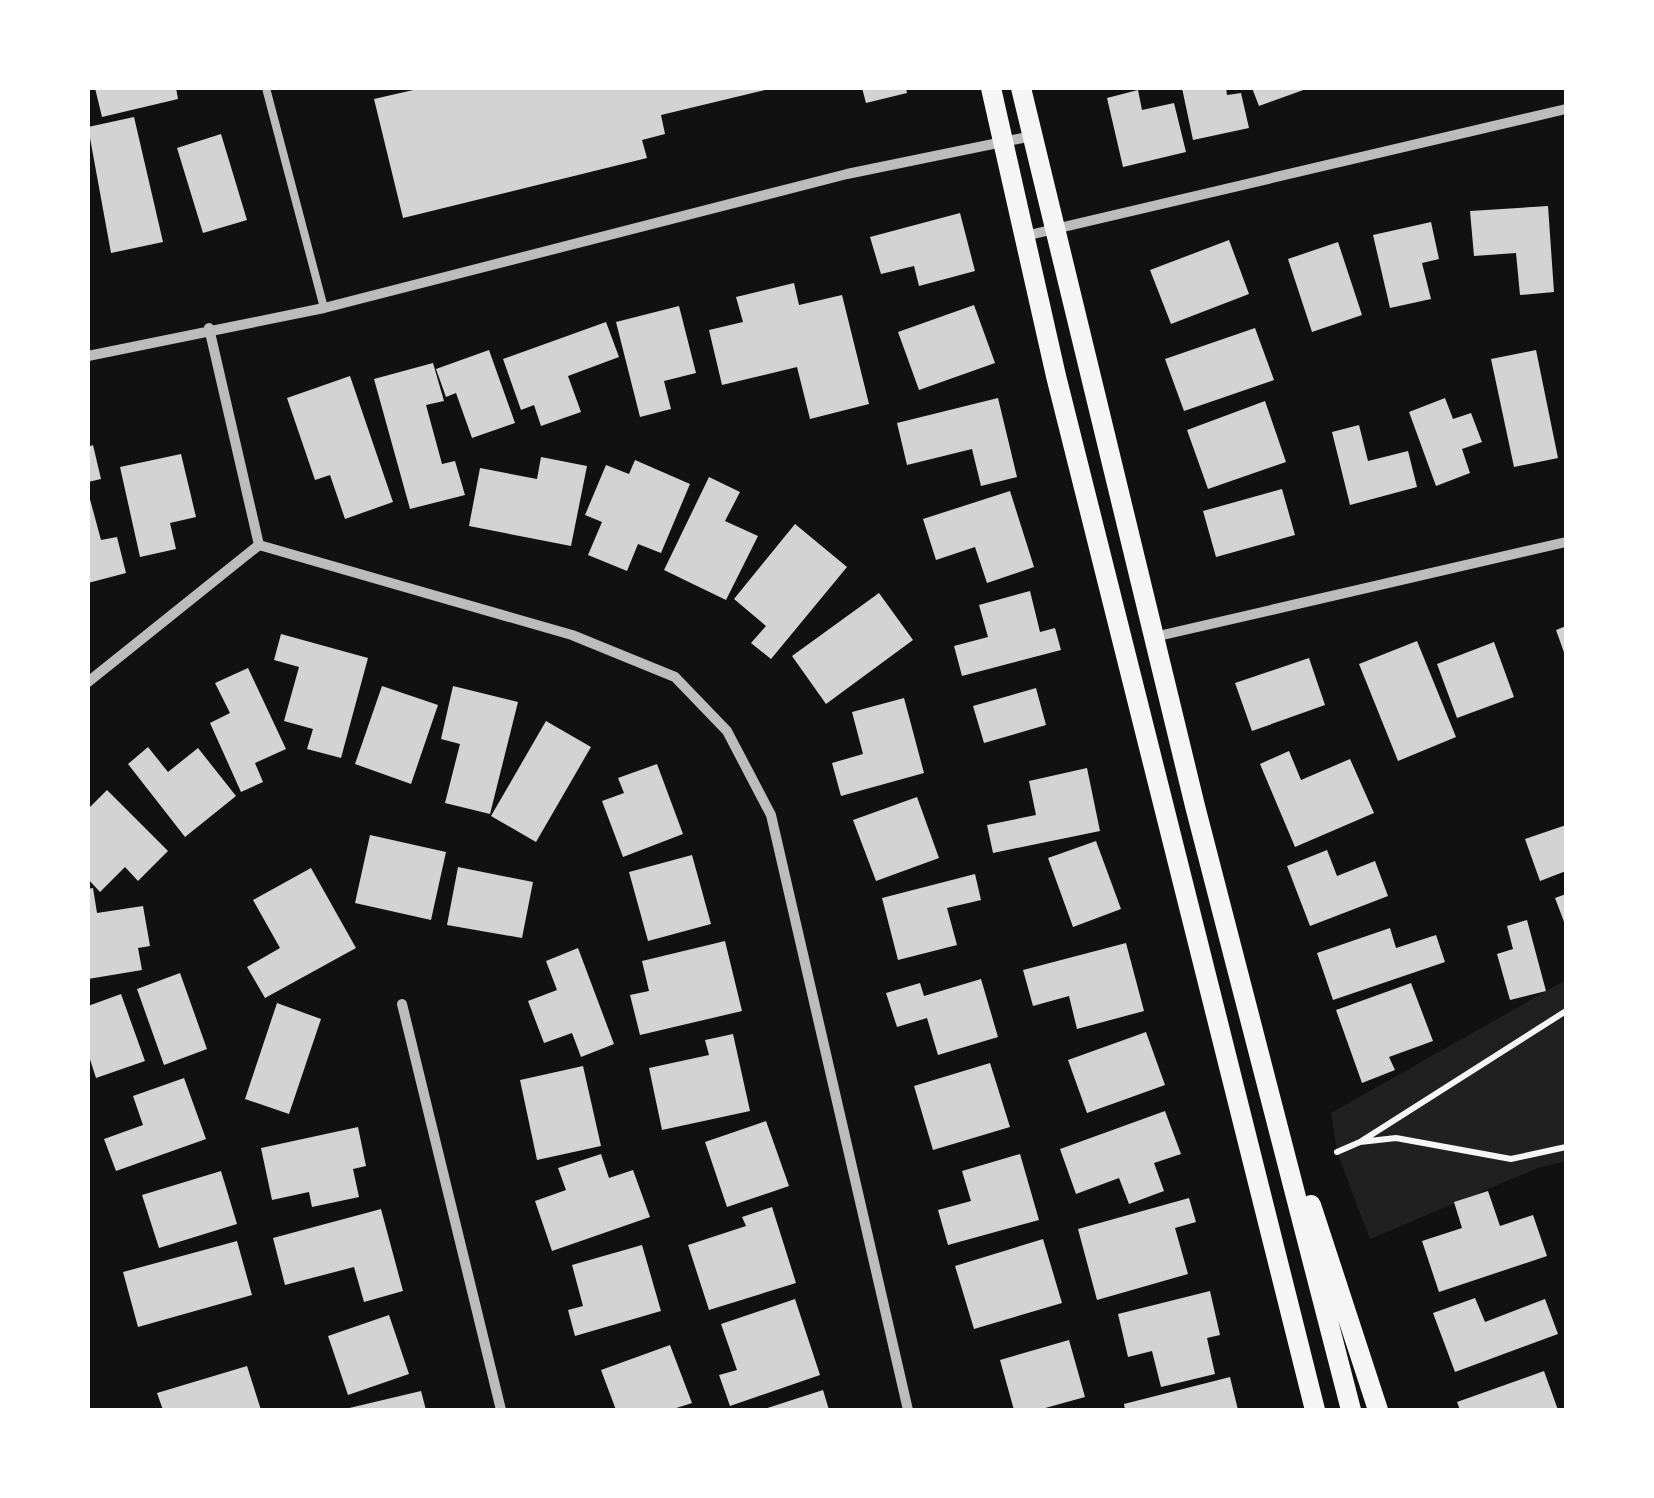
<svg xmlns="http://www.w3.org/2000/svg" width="1654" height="1498" font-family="Cabin,sans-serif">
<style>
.green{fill:#202020}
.building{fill:#d3d3d3}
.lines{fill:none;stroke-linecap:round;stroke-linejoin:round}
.path{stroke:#f5f5f5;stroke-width:6}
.service{stroke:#bcbcbc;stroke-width:8}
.minor{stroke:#bcbcbc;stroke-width:10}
.secondary{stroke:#f5f5f5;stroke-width:20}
</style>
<rect width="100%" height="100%" fill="#111"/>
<path class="green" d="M1566,980v181l-28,7 -168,71 -33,-87 -6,-39z"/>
<path class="building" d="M95,88h81l2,11 -76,18z
M422,88h347v1l-108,26 4,19 -23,6 5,18 -244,60 -29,-119z
M862,88h44l1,5 -41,10z
M1182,88h44l1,7 14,-2 8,35 -56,12z
M1252,88h57l-50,18z
M1138,90l4,20 32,-7 12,49 -63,15 -16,-69z
M134,117l29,125 -52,11 -23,-126z
M221,134l26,86 -44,13 -26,-85z
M1548,206l6,86 -34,3 -4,-42 -42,3 -4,-45z
M960,213l15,58 -56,15 -5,-20 -33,8 -11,-37z
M1431,222l8,37 -17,4 9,36 -41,9 -17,-73z
M1229,240l20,54 -78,30 -21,-54z
M1338,242l24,73 -50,17 -24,-73z
M794,283l5,22 43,-10 27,109 -59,15 -13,-52 -75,18 -13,-55 34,-8 -7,-25z
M974,305l21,58 -76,27 -21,-58z
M679,306l17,67 -32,8 7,28 -31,8 -24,-95z
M606,322l13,35 -51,19 13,36 -40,14 -7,-21 -13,5 -18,-51z
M1255,328l19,52 -90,31 -19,-52z
M489,350l26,73 -43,15 -16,-45 -10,4 -10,-28z
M1536,350l22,108 -44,9 -23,-108z
M433,363l11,38 -18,4 16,59 13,-3 10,34 -55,14 -36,-130z
M350,376l43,126 -48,17 -15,-44 -15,5 -28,-82z
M998,398l19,79 -36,9 -9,-37 -65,16 -10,-42z
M1445,398l8,21 18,-6 11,29 -20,7 8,24 -34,13 -27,-74z
M1265,401l21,61 -78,27 -21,-59z
M1359,425l9,36 40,-10 9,36 -67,18 -18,-73z
M93,445l8,34 -13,3v-35z
M181,454l15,63 -26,6 6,26 -36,8 -20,-90z
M541,457l46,9 -16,80 -102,-20 11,-58 57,11z
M635,460l55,24 -29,69 -23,-9 -11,27 -39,-16 14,-33 -17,-7 21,-50 23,9z
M709,477l31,15 -15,29 33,15 -32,64 -62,-30z
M1282,489l13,46 -79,22 -13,-46z
M1010,491l24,76 -47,16 -12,-36 -39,13 -13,-41z
M88,492l13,48 16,-3 9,36 -38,10z
M795,524l52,43 -76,92 -20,-16 15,-17 -32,-27z
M1030,591l10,41 15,-4 6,22 -99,26 -8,-30 34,-9 -9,-32z
M879,593l34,47 -87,64 -34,-48z
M1566,626v32l-10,-28z
M281,634l87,24 -27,100 -34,-9 6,-20 -29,-8 15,-54 -25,-7z
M1417,641l39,96 -58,24 -39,-97z
M1494,642l20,55 -57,21 -20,-54z
M1309,658l16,47 -73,26 -17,-48z
M248,668l38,81 -31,14 8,19 -22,10 -31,-69 20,-10 -15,-30z
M382,686l56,19 -27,79 -56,-20z
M453,686l65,16 -28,112 -45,-11 15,-59 -19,-5z
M1036,688l10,37 -62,18 -11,-37z
M904,698l20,75 -83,23 -9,-33 31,-9 -11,-42z
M546,721l45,26 -55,95 -45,-26z
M148,747l20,25 30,-24 38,48 -51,41 -57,-73z
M1289,751l12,29 49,-21 24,54 -79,34 -35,-83z
M657,764l26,70 -60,23 -21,-56 22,-8 -6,-15z
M1087,768l13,63 -107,22 -6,-28 49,-10 -7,-34z
M107,790l61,61 -30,30 -13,-14 -25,25 -12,-13v-70z
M917,797l22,61 -63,23 -23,-61z
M1566,825v46l-26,10 -15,-42z
M370,835l76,17 -15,68 -76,-17z
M1096,841l25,68 -48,18 -25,-69z
M1327,850l10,26 38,-15 13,35 -78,30 -23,-60z
M692,855l19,69 -63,17 -19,-69z
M458,867l75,15 -11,56 -75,-13z
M311,868l45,80 -91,50 -18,-31 33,-19 -27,-48z
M975,874l6,26 -34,8 10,37 -59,15 -16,-62z
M93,888l4,25 46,-7 7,40 -12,2 4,22 -54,9v-90z
M1566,894v33l-11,-29z
M1527,920l19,71 -36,9 -13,-46 16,-5 -6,-23z
M1390,928l6,20 40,-13 9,27 -112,38 -16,-47z
M725,941l17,70 -102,24 -10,-40 19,-4 -7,-30z
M1126,943l18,68 -67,18 -8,-33 -36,10 -10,-36z
M578,948l36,96 -33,13 -9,-24 -28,10 -16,-42 29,-11 -11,-29z
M180,973l27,76 -43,16 -27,-76z
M981,979l17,58 -60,18 -11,-37 -30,9 -11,-34 34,-10 4,13z
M1411,983l22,58 -44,16 6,13 -33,13 -26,-73z
M121,994l24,67 -49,17 -8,-25v-47z
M277,1003l44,16 -32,95 -44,-15z
M1146,1032l19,53 -78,28 -19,-53z
M733,1034l17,77 -88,19 -13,-62 60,-13 -4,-15z
M990,1063l20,64 -77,23 -19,-64z
M583,1066l18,80 -64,14 -17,-80z
M184,1078l22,61 -90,32 -12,-32 39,-14 -10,-29z
M1165,1111l16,43 -27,9 10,28 -35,13 -10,-26 -43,16 -16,-45z
M766,1121l23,65 -62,21 -22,-65z
M358,1127l8,39 -13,3 6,28 -47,10 -3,-15 -37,8 -11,-52z
M601,1154l8,24 24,-8 17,47 -98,34 -17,-50 31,-11 -8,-22z
M1020,1154l19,66 -91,25 -10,-35 33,-9 -9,-30z
M221,1171l16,53 -78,24 -17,-53z
M1488,1191l12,35 33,-11 14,41 -108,36 -17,-51 40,-13 -8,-26z
M1189,1198l7,24 -21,6 13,46 -91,26 -19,-71z
M772,1207l24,76 -87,27 -21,-65 58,-19 -4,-9z
M381,1209l22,82 -39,11 -10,-35 -69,18 -12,-47z
M1043,1239l19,64 -88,26 -19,-63z
M237,1241l15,54 -114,32 -15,-55z
M642,1245l19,66 -86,25 -7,-26 15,-4 -11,-41z
M1210,1291l10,44 -13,3 8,36 -54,13 -9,-36 -24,6 -10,-43z
M1475,1298l10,24 60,-23 13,35 -103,38 -22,-59z
M795,1299l25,76 -90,31 -11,-31 18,-5 -16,-46z
M389,1315l20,59 -61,21 -20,-59z
M1069,1340l16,57 -47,13h-24l-14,-50z
M670,1345l22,58 -22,7h-54l-15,-40z
M247,1366l14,44h-98l-6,-17z
M1544,1371l14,39h-98l-3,-8z
M1230,1377l8,33h-113l-1,-6z
M823,1390l6,20h-68z
M421,1391l5,19h-81v-1z"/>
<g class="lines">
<path class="path" d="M1360,1142l206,-131
M1337,1152l23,-10 36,-4 115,21 55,-12"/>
<path class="service" d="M266,88l58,220"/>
<path class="minor" d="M1025,236l541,-127
M209,328l50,217
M88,356l236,-48 523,-134 185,-38
M259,545l313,90 103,42 52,54 44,84 137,595
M1154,637l412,-95
M88,682l171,-137
M402,1004l99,406"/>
<path class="secondary" d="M991,88l65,288 259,1034
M1021,88l174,718 156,604
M1311,1205l67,205"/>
</g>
<rect width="1654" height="1498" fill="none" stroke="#ffffff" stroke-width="180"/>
</svg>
